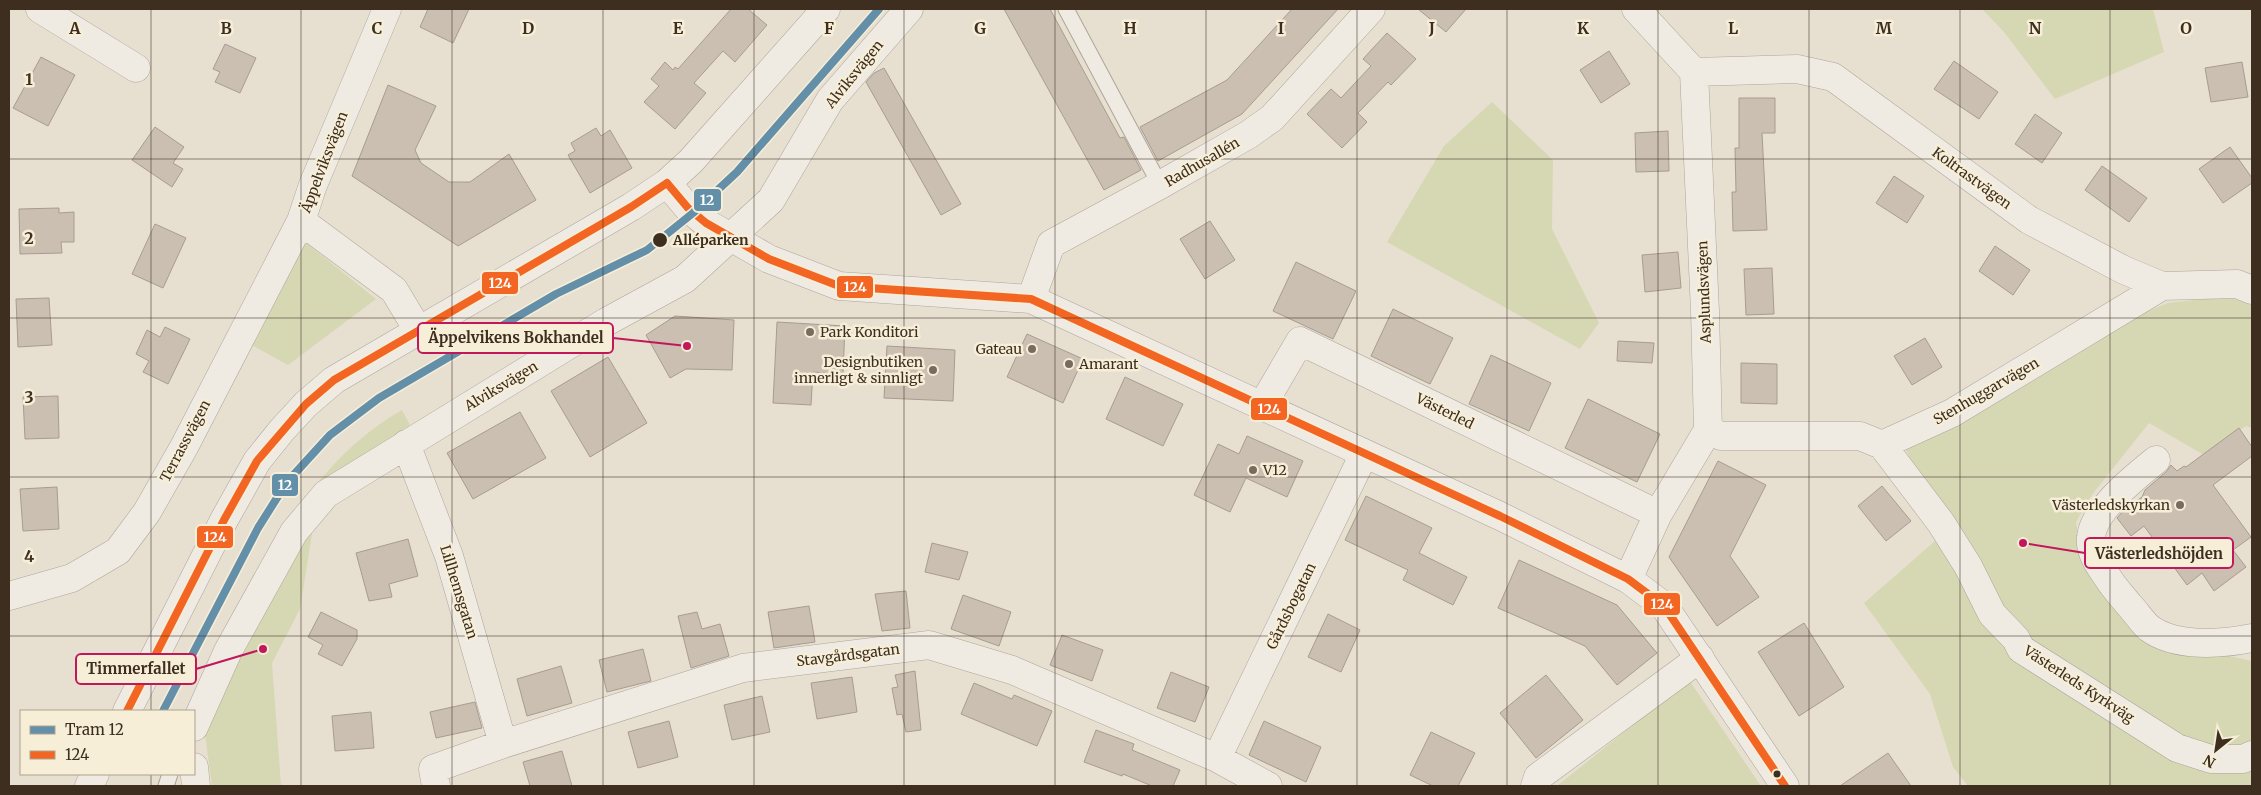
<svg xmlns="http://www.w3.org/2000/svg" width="2261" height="795" font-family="Merriweather,serif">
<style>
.green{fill:#d6d7b3}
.building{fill:#cbbfb2;stroke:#a89c90}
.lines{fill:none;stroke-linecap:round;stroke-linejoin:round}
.service-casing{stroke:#ada599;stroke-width:17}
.minor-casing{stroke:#ada599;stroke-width:29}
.tertiary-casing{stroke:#ada599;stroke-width:29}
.service{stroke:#efebe3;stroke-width:15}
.minor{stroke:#efebe3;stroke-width:28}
.tertiary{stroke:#efebe3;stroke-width:28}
.bus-1-casing{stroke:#f7eed8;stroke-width:11}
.bus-1{stroke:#f26522;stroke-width:8}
.tram-1-casing{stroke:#f7eed8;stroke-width:11}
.tram-1{stroke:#648fa8;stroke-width:8}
.grid{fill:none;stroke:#3d2e20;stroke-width:1;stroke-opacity:0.55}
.stop-dot{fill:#3d2e20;stroke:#f7eed8;stroke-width:2}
.poi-dot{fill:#786c5e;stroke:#f7eed8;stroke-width:2}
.labels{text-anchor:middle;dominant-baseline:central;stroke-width:5;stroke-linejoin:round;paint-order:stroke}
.street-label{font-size:14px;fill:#3d2e20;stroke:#f7eed8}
.stop-label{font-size:14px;font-weight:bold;fill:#3d2e20;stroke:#f7eed8;text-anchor:start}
.poi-label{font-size:14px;fill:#3d2e20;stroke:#f7eed8;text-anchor:start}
.grid-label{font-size:16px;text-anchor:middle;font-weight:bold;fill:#3d2e20;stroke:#f7eed8;stroke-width:5;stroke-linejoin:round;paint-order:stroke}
.leader{fill:none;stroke:#c2185b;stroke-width:2}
.callout-dot{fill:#c2185b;stroke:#f7eed8;stroke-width:2}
.callout{fill:#f7eed8;stroke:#c2185b;stroke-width:2}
.callout-label{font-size:15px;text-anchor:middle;font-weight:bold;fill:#3d2e20}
.line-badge{stroke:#f7eed8;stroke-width:2}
.badge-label{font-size:14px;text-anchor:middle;font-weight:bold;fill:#fff}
</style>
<rect width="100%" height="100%" fill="#e7e0d1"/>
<path class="green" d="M1982,9h171l11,43 -109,47 -51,-67z
M1492,102l61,58 -1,69 47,94 -19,26 -193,-107 57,-96z
M305,242l71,57 -88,66 -38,-21z
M2227,296l25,9v123l-6,-2 -42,29 -55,-32 -58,73 -15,26 4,24 38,55 102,53 32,7v125h-284l-15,-19 -23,-73 -66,-91 71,-62 33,3 -51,-69 -12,-28 206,-121 57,-23z
M402,410l8,15 -53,35 -79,76c34,-50 71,-96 124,-126z
M314,521l-14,88 -28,54 9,123h-69l-8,-59z
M1689,680l72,106h-204z"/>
<path class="building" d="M428,9h41l-16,34 -33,-16z
M731,9h17l19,16 -32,37 -12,-11 -29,32 12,10 -31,36 -31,-27 15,-16 -8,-7 14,-17 8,8 2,-3 3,2z
M1004,9h46l70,129 4,-1 17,33 -37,20z
M1292,9h46l-96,105 -84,47 -18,-34 87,-47z
M1418,9h48l-20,23z
M1387,33l29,26 -25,26 -3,-3 -30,31 9,9 -25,26 -35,-34 24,-25 10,9 30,-32 -8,-7z
M225,44l31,14 -16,35 -25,-11 5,-10 -7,-3z
M1609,51l21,33 -29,19 -21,-33z
M41,57l34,18 -27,51 -35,-18z
M1954,61l44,31 -19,27 -45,-30z
M2242,62l6,35 -37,5 -6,-34z
M884,68l77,136 -20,11 -75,-133 8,-9z
M388,85l48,21 -21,44 6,13 28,19h21l39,-28 27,46 -78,46 -106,-70z
M1739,98h36v35h-13l5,97 -34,1 -1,-39h4l-1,-44h4z
M2035,114l27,19 -20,30 -27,-19z
M155,127l29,20 -11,16 10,6 -11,18 -40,-27z
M596,128l5,8 9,-6 22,38 -42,25 -22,-38 7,-4 -4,-8z
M1668,131l1,40 -33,1 -1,-39z
M2230,147l22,31v5l-29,20 -24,-34z
M2102,166l45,32 -18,24 -44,-32z
M1894,176l30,20 -17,27 -31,-20z
M59,208v5l15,-1v30h-13l1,11 -42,1 -1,-45z
M1210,221l25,39 -30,19 -25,-40z
M155,224l31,14 -23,50 -31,-14z
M1995,246l35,24 -17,25 -34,-24z
M1678,252l3,36 -36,4 -3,-37z
M1296,262l60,29 -23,48 -60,-28z
M1772,268l2,46 -28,1 -2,-46z
M49,298l3,47 -34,2 -2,-48z
M1393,309l60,29 -23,46 -59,-28z
M675,316l59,4 -2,50 -46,-1 -16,9 -24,-43z
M777,322l68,4 -2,48 -30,-2 -2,33 -38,-2z
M165,327l25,12 -22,45 -25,-12 6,-11 -13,-7 11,-24 13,7z
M1027,334l56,25 -20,44 -56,-26z
M1925,338l17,29 -30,18 -18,-29z
M1618,341l36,2 -2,20 -35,-2z
M887,346l68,4 -2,51 -69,-3z
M1491,355l60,28 -22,48 -60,-27z
M608,357l39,66 -57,34 -39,-66z
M1741,363l36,1v40l-36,-1z
M1125,377l58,27 -20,42 -57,-27z
M58,396l1,42 -34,1 -2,-42z
M1588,399l72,35 -23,48 -72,-34z
M520,412l26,46 -73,41 -26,-46z
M2239,428l13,19v9l-39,29 38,52 -18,13 13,17 -32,24 -12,-18 -15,12 -43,-59 -13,10 -14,-18 6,-7 19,-14 3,-7 21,-18 5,-7 6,6 7,-5 2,1z
M1247,436l56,25 -16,36 -41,-19 -16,34 -36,-17 24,-51 21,10z
M1718,461l48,24 -36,71 29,41 -42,29 -48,-69z
M1882,486l29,35 -25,20 -28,-35z
M57,487l2,42 -36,2 -3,-42z
M1366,496l66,32 -13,25 48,24 -14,28 -50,-25 5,-10 -63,-30z
M408,539l10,37 -29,8 3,13 -23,4 -13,-48z
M932,543l36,9 -9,28 -34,-8z
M1519,560l98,45 40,48 -40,32 -32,-39 -87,-38z
M906,591l4,37 -28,3 -7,-37z
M963,595l48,17 -12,34 -48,-17z
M809,606l6,36 -41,6 -6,-36z
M321,612l36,18v9l-15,27 -24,-12 5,-9 -15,-8z
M697,612l5,17 18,-5 9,32 -38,12 -13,-52z
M1328,614l32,16 -19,42 -33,-15z
M1804,623l40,64 -45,29 -41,-64z
M1062,635l41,15 -11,31 -42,-16z
M643,649l8,32 -44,11 -8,-32z
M561,666l11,37 -45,13 -10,-37z
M915,671l6,59 -15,2 -4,-18 -5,1 -5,-27 6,-1 -3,-12z
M1171,672l38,15 -14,35 -38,-14z
M1546,675l37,45 -47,38 -36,-45z
M852,677l5,35 -40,7 -6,-36z
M974,683l38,16 2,-4 38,16 -15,35 -76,-32z
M762,696l8,36 -38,8 -8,-35z
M475,702l7,26 -46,10 -6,-26z
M371,712l3,36 -39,3 -3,-35z
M669,721l9,36 -40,11 -10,-36z
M1264,721l57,26 -15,35 -57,-27z
M1096,730l38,14 -2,6 48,20 -7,16h-21l-29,-12 -1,2 -38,-14z
M1431,732l44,21 -17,33h-25l-23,-11z
M562,751l10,35h-42l-7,-24z
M1888,753l23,33h-71z"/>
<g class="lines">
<g class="service-casing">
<path id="service" d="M1066,9l94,176
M166,786l4,-12"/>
</g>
<g class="minor-casing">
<path id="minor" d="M40,9l96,59
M387,9l-74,176 -12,36 93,69 24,40
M1694,72l103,-3 36,8 196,143 95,50 38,16 75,-2 15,6
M1031,299l20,-55 109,-59 88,-50 24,-17 99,-109
M1262,406l38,-65 358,173
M1708,430l13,6h139l22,9 70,-32 210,-127
M406,444l43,112 54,188
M1882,445l59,78 27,43 24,48 24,25 5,10 156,99 34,11h32l9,-4
M2156,460c-20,16 -62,49 -65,77 -2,15 9,30 17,41 6,10 14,18 21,27 7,7 13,17 20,23 27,20 73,16 103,10
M1628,579l30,-65 50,-84 -3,-119 -11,-239 -58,-63
M9,596l63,-18 46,-27 29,-39 37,-65 117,-226
M194,727l34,-76 66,-119 32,-38 280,-172 79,-43 86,-79 59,-100 79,-91
M1217,758l147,-304
M194,767l2,19
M436,786l-3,-17 70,-25 240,-76 186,-23 83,25 205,88 51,28
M1535,786l3,-9 162,-119"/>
</g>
<g class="tertiary-casing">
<path id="tertiary" d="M667,183l21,25 18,15 63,36 70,27 192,13 469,217 128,63 36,27 121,180
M127,711l97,-191 33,-59 25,-31 24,-26 28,-24 297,-173 36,-24 24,-22 135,-152
M89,786l6,-12"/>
</g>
<use href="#service" class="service"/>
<use href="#minor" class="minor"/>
<use href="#tertiary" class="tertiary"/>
<g class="bus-1-casing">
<path id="bus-1" d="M667,183l21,25 18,15 63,36 70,27 192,13 469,217 128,63 36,27 121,180
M127,711l97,-191 33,-59 49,-57 28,-24 297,-173 36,-24"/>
</g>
<use href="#bus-1" class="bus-1"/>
<g class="tram-1-casing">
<path id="tram-1" d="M163,711l95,-183 29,-46 43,-47 49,-37 177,-104 91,-44 46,-37 44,-41 142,-163"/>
</g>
<use href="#tram-1" class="tram-1"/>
</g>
<path class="grid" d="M151,9v702M301,9v777M452,9v777M603,9v777M754,9v777M904,9v777M1055,9v777M1206,9v777M1357,9v777M1507,9v777M1658,9v777M1809,9v777M1960,9v777M2110,9v777M9,159h2243M9,318h2243M9,477h2243M9,636h2243M151,774v12"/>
<g class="stop-dot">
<circle cx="660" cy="240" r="8"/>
<circle cx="1777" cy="774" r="4.5"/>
</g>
<g class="poi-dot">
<circle cx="810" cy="332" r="5"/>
<circle cx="1032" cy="349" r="5"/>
<circle cx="1069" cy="364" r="5"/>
<circle cx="933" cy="370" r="5"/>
<circle cx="1253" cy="470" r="5"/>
<circle cx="2180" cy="505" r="5"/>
</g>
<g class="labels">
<g class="street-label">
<text transform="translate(854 74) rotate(-51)">Alviksvägen</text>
<text transform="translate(324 162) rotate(-69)">Äppelviksvägen</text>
<text transform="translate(1202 162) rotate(-30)">Radhusallén</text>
<text transform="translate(1972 178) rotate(36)">Koltrastvägen</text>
<text transform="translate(1704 292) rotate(-92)">Asplundsvägen</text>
<text transform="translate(501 386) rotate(-31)">Alviksvägen</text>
<text transform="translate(1986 391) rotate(-30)">Stenhuggarvägen</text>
<text transform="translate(1445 411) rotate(26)">Västerled</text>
<text transform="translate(185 441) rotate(-62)">Terrassvägen</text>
<text transform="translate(459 592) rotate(73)">Lillhemsgatan</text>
<text transform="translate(1291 606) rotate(-64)">Gårdsbogatan</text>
<text transform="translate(848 655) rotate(-7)">Stavgårdsgatan</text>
<text transform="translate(2079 684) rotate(33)">Västerleds Kyrkväg</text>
</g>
<g class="stop-label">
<text x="673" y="240">Alléparken</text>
</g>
<g class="poi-label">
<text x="820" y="332">Park Konditori</text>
<text x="1022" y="349" text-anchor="end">Gateau</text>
<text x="923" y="362" text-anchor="end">Designbutiken<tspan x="923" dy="16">innerligt &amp; sinnligt</tspan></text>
<text x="1079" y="364">Amarant</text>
<text x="1263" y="470">V12</text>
<text x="2170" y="505" text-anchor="end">Västerledskyrkan</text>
</g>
</g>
<g class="grid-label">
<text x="75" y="34">A</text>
<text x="226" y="34">B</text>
<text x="377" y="34">C</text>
<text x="528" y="34">D</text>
<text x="678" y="34">E</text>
<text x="829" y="34">F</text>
<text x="980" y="34">G</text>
<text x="1130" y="34">H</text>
<text x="1281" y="34">I</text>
<text x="1432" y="34">J</text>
<text x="1583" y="34">K</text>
<text x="1733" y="34">L</text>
<text x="1884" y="34">M</text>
<text x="2035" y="34">N</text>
<text x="2186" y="34">O</text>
<text x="29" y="85">1</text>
<text x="29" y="244">2</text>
<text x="29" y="403">3</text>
<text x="29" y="562">4</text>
</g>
<path class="leader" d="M687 346L613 338M2023 543L2085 553M263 649L196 669"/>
<g class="callout-dot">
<circle cx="687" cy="346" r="5"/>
<circle cx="2023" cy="543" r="5"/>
<circle cx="263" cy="649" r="5"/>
</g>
<g class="callout">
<rect x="418" y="323" width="195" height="30" rx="5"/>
<rect x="2085" y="538" width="148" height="30" rx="5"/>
<rect x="76" y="654" width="120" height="30" rx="5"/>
</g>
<g class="callout-label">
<text x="516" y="343">Äppelvikens Bokhandel</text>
<text x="2159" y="559">Västerledshöjden</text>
<text x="136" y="674">Timmerfallet</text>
</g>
<g class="line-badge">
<rect x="693" y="188" width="29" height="24" rx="5" fill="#648fa8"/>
<rect x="481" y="271" width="38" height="24" rx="5" fill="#f26522"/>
<rect x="836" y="275" width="38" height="24" rx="5" fill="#f26522"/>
<rect x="1250" y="397" width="38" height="24" rx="5" fill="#f26522"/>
<rect x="271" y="473" width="28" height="24" rx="5" fill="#648fa8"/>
<rect x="196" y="525" width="38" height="24" rx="5" fill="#f26522"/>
<rect x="1643" y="592" width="38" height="24" rx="5" fill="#f26522"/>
</g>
<g class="badge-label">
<text x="707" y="205">12</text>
<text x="500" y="288">124</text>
<text x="855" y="292">124</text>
<text x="1269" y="414">124</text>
<text x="285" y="490">12</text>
<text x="215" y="542">124</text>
<text x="1662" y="609">124</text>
</g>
<rect width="2261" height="795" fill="none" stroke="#3d2e20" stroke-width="20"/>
<rect x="20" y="710" width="175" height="65" fill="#f7eed8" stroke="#ada18e"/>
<rect x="30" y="726" width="25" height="8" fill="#648fa8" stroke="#ada18e"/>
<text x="65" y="735" font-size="15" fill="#3d2e20">Tram 12</text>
<rect x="30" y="751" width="25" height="8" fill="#f26522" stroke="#ada18e"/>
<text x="65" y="760" font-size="15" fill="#3d2e20">124</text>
<g transform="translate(2216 750) rotate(210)" stroke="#f7eed8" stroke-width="4" paint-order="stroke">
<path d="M0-4L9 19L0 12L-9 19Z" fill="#3d2e20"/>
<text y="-8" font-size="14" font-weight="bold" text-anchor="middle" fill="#3d2e20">N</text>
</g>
</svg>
